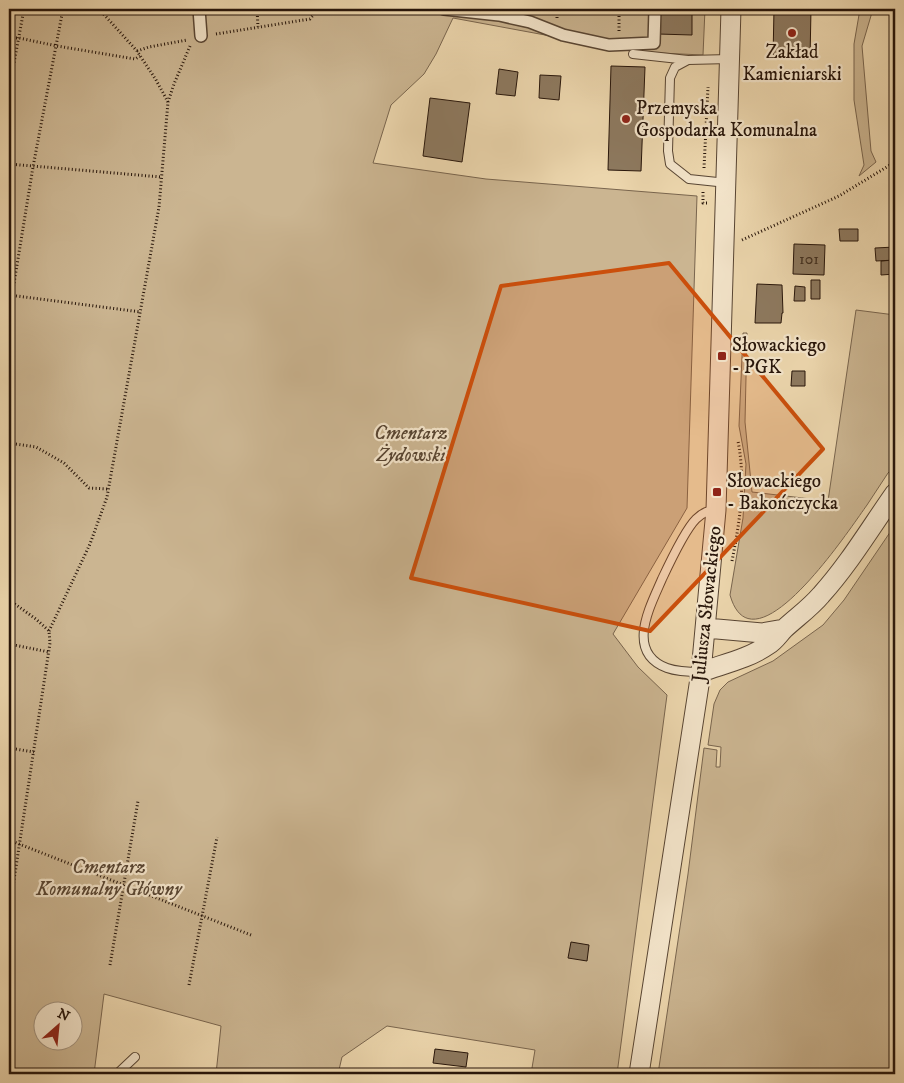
<svg xmlns="http://www.w3.org/2000/svg" width="904" height="1083" font-family="'IM FELL DW Pica',serif">
<style>
.green{fill:#cbb591;stroke:#79654e;fill-rule:evenodd}
.building{fill:#8d795f;stroke:#27150a}
.lines{fill:none;stroke-linecap:round;stroke-linejoin:round}
.service-casing{stroke:#584533;stroke-width:10}
.pedestrian-casing{stroke:#584533;stroke-width:14}
.tertiary-casing{stroke:#584533;stroke-width:21}
.path{stroke:#27150a;stroke-width:3;stroke-dasharray:1 2.5;stroke-linecap:butt}
.service{stroke:#f3e4ca;stroke-width:8}
.pedestrian{stroke:#f3e4ca;stroke-width:11}
.tertiary{stroke:#f3e4ca;stroke-width:19}
.marked{fill:#cb4f0c;fill-opacity:0.2;stroke:#cb4f0c;stroke-width:4;stroke-linejoin:round}
.poi-dot{fill:#8f2418;stroke:#f3e4ca;stroke-width:2}
.labels{text-anchor:middle;dominant-baseline:central;stroke-width:4.5;stroke-linejoin:round;paint-order:stroke}
.number-label{font-size:16px;fill:#402e1f}
.poi-label{font-size:19px;fill:#27150a;stroke:#f3e4ca;text-anchor:start}
.park-label{font-size:19px;font-style:italic;fill:#584532;stroke:#f3e4ca}
.street-label{font-size:19px;fill:#27150a;stroke:#f3e4ca}
</style>
<rect width="100%" height="100%" fill="#ecd6ad"/>
<filter id="stains"><feTurbulence type="fractalNoise" baseFrequency=".004" numOctaves="4"/><feColorMatrix values="0 0 0 0 .2 0 0 0 0 .09 0 0 0 0 .02 0 0 0 .5 -.17"/></filter>
<radialGradient id="worn" r=".72"><stop offset=".6" stop-color="#630" stop-opacity="0"/><stop offset="1" stop-color="#630" stop-opacity=".3"/></radialGradient>
<path class="green" d="M9,9h696l-2,46 -66,-3 -184,-34 -17,36 -12,20 -33,31 -18,58 113,16 211,17 -10,312 -74,126 25,33 29,28 -50,379h-86l4,-24 -148,-24 -45,31 -4,17h-122l5,-48 -117,-32 -10,80h-85zM42,1010h30v30h-30z
M860,9h13l-11,37 9,105 5,11 -17,14 5,-11 -10,-65v-56z
M856,310l39,5c0,38 0,77 0,115 0,8 3,27 0,34 -1,3 -5,7 -7,9 -7,11 -14,21 -21,32 -18,25 -114,171 -137,90l13,-77 3,-54 -7,-38 4,-93h4l-2,89 7,70 76,9z
M895,525v549h-237l30,-200 16,-126 13,2 -1,17h4l1,-20 -13,-2 6,-41 6,-14 8,-8 45,-21 50,-36 21,-25z"/>
<path class="building" d="M659,9h33v26l-34,-1z
M774,9h37l-1,50 -37,-1z
M611,66l34,1 -4,104 -33,-1z
M499,69l19,3 -3,24 -19,-2z
M540,75l21,1 -2,24 -20,-2z
M430,98l40,5 -8,59 -39,-6z
M839,229h19v12h-18z
M794,244l31,1 -1,30 -31,-1z
M895,247v13l-19,1 -1,-13z
M895,260v14l-14,1v-14z
M811,280h9v19h-9z
M757,284l25,1 1,28h-1l-1,10h-26z
M795,286l10,1v14h-11z
M792,371h13v15h-14z
M571,942l18,3 -2,16 -19,-3z
M435,1049l33,4 -2,14 -33,-4z"/>
<g class="lines">
<g class="service-casing">
<path id="service" d="M633,54l55,6
M727,183l-38,-4 -19,-15 -2,-13 2,-73 5,-11 13,-7 42,-1
M701,672c-11,0 -23,0 -34,-4 -42,-16 -17,-61 -5,-89 7,-15 23,-49 34,-60 6,-6 12,-9 20,-9
M117,1074l18,-17"/>
</g>
<g class="pedestrian-casing">
<path id="pedestrian" d="M199,9l2,27
M444,9l55,6 31,7 33,13 46,10 45,-2 1,-34"/>
</g>
<g class="tertiary-casing">
<path id="tertiary" d="M706,628l56,5 22,-4
M701,672c22,-8 47,-13 67,-27 7,-4 11,-11 16,-16 13,-12 26,-21 37,-34 28,-31 50,-68 74,-102
M639,1074l62,-402 15,-162 15,-501"/>
</g>
<path class="path" d="M99,9l38,42 19,29 12,22
M257,9l1,18
M619,9v22
M557,18v-9
M216,34l94,-15 8,-10
M9,38h10l38,8 78,13 5,-3
M137,51l12,-4 38,-7
M9,90l15,-81
M9,164l152,13
M704,168l4,-81
M703,192v11h4
M742,240l97,-44 56,-34
M9,295l132,17
M9,314l24,-147 30,-158
M9,443l27,4 28,16 25,25 19,1
M732,561c8,-41 14,-78 6,-120
M9,600l27,19 13,12 1,12 -41,270
M49,631l41,-87 17,-47 52,-290 9,-105 6,-18 16,-38
M9,644l40,8
M9,748l25,4
M9,840l242,95
M110,965l28,-164
M189,985l28,-148"/>
<use href="#service" class="service"/>
<use href="#pedestrian" class="pedestrian"/>
<use href="#tertiary" class="tertiary"/>
</g>
<path class="marked" d="M669,263l154,186 -173,182 -239,-53 90,-292z"/>
<g class="poi-dot">
<circle cx="792" cy="33" r="5"/>
<circle cx="626" cy="119" r="5"/>
<rect x="717" y="351" width="10" height="10" rx="2.5"/>
<rect x="712" y="487" width="10" height="10" rx="2.5"/>
</g>
<g class="labels">
<g class="number-label">
<text x="809" y="259">101</text>
</g>
<g class="poi-label">
<text x="792" y="52" text-anchor="middle">Zakład<tspan x="792" dy="22">Kamieniarski</tspan></text>
<text x="636" y="108">Przemyska<tspan x="636" dy="22">Gospodarka Komunalna</tspan></text>
<text x="732" y="345">Słowackiego<tspan x="732" dy="22">- PGK</tspan></text>
<text x="727" y="481">Słowackiego<tspan x="727" dy="22">- Bakończycka</tspan></text>
</g>
<g class="park-label">
<text x="411" y="433">Cmentarz<tspan x="411" dy="22">Żydowski</tspan></text>
<text x="109" y="867">Cmentarz<tspan x="109" dy="22">Komunalny Główny</tspan></text>
</g>
<g class="street-label">
<text transform="translate(707 604) rotate(-84)">Juliusza Słowackiego</text>
</g>
</g>
<rect width="904" height="1083" fill="none" stroke="#ecd6ad" stroke-width="30"/>
<rect x="10" y="10" width="884" height="1063" fill="none" stroke="#27150a" stroke-width="2.5"/>
<rect x="15" y="15" width="874" height="1053" fill="none" stroke="#27150a"/>
<g transform="translate(58 1026) rotate(27)"><circle r="24" fill="#f3e4ca" stroke="#a1917d"/>
<path d="M0-4L9 19L0 12L-9 19Z" fill="#8f2418"/>
<text y="-8" font-size="14" font-weight="bold" text-anchor="middle" fill="#27150a">N</text>
</g>
<rect width="100%" height="100%" filter="url(#stains)"/>
<rect width="100%" height="100%" fill="url(#worn)"/>
</svg>
